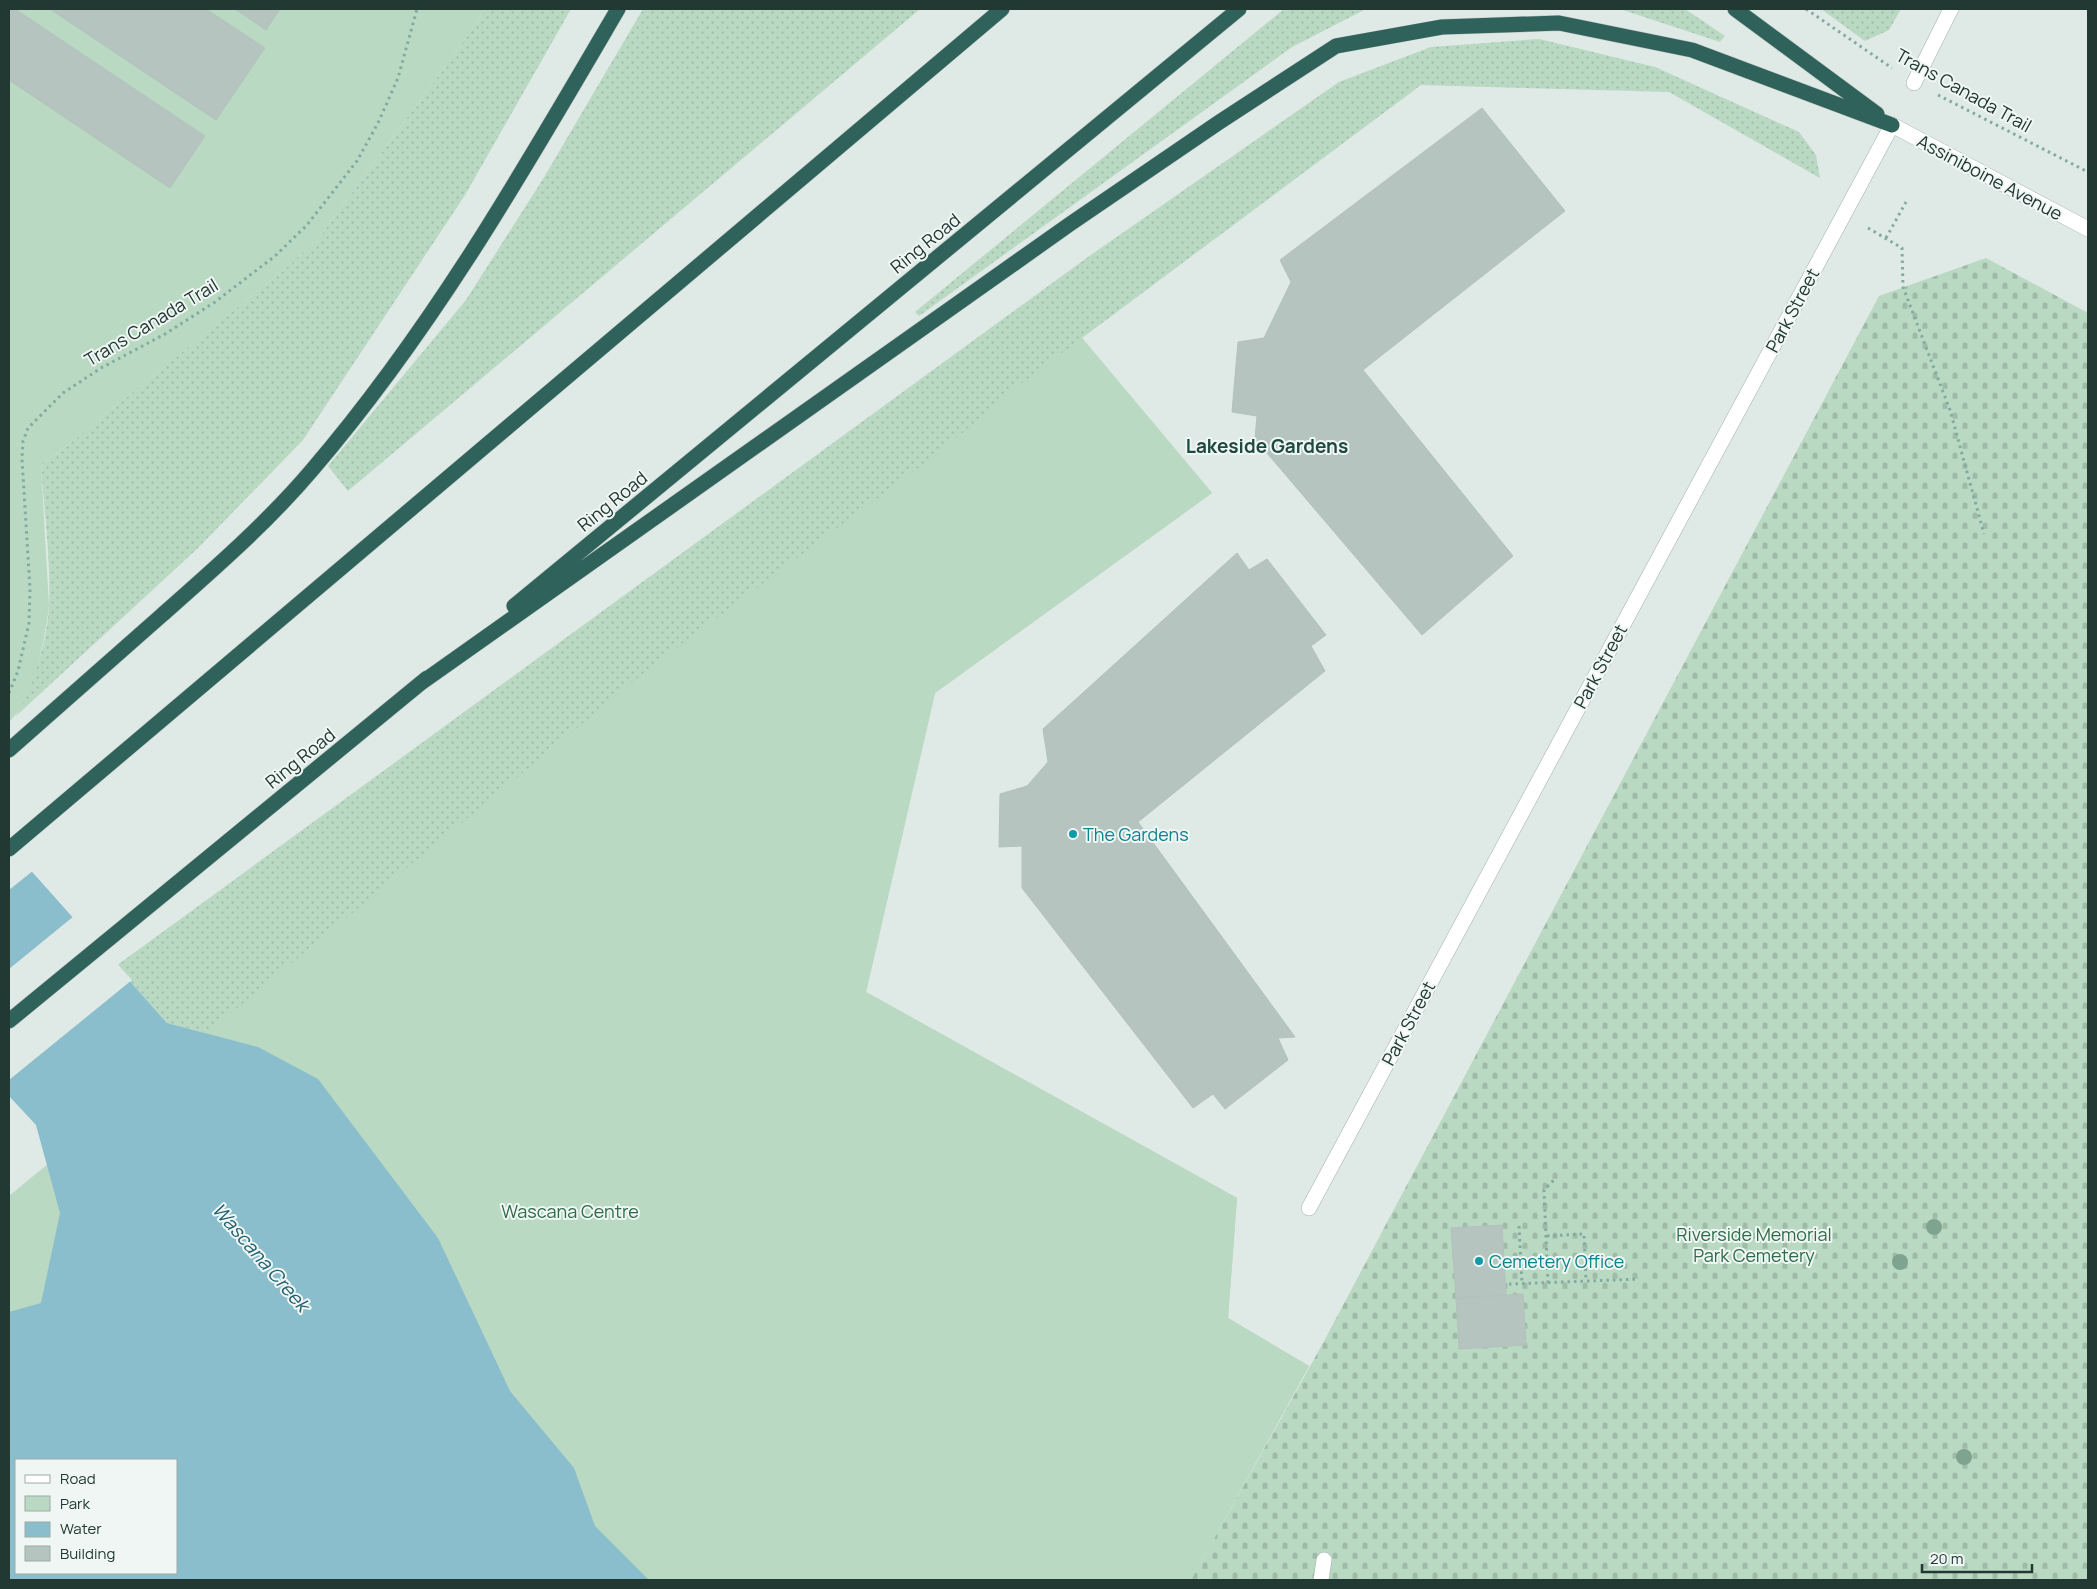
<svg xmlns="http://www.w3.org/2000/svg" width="2097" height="1589" font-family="Manrope,sans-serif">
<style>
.grass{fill:url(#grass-dots)}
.cemetery{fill:url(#cemetery-stones)}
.green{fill:#b9d9c3;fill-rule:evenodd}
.water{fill:#8abecc;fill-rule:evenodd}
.pier{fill:#dfe9e5}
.building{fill:#b5c4be;stroke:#b2c2bc}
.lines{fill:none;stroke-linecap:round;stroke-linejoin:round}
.service-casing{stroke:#a2b0ac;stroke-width:16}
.minor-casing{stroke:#a2b0ac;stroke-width:16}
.tertiary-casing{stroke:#a2b0ac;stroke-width:16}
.motorway-casing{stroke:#bcc3c2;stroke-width:16}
.path{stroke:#81aba0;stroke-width:3;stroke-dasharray:2.5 4;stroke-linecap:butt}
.service{stroke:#fff;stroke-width:15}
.minor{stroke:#fff;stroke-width:15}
.tertiary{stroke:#fff;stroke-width:15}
.motorway{stroke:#2f625a;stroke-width:15}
.tree{fill:#7ea48f}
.culture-dot{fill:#0f9aa8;stroke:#eff6f3;stroke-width:2}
.labels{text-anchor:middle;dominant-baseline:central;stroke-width:4;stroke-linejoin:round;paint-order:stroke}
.street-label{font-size:18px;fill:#213833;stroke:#eff6f3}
.culture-label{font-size:18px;fill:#0d838f;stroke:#eff6f3;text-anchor:start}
.park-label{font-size:18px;fill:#2e6c49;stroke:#eff6f3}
.neighbourhood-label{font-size:19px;font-weight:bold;fill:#1f4940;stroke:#eff6f3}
.water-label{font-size:19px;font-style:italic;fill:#205f70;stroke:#eff6f3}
</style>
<defs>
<pattern id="grass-dots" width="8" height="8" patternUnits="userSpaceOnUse" patternTransform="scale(1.25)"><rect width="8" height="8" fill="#b9d9c3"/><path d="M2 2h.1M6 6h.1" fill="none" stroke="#9fbba8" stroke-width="1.8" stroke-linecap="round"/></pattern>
<pattern id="cemetery-stones" width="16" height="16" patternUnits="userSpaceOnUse" patternTransform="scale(1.25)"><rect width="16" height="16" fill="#b9d9c3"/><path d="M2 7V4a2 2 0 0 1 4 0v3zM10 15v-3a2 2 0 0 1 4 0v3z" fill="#9fbba8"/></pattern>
</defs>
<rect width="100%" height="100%" fill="#dfe9e5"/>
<path class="grass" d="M485,9h86l-106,186 -162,245 -105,108 -182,168c17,-34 31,-72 33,-110 2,-45 -5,-96 -8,-142l23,-16 217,-176 37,-33 155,-211z
M643,9h277l-572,482 -20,-25 138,-166 77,-121z
M1284,9h82l-74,38 -373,269 -4,-4z
M1620,9h65l40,27 -5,6z
M1821,9h80l-12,21 -24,11z
M1539,39l116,28 144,65 17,23 4,23 -151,-86 -248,-7 -339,253 130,155 -277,200 -69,299 371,206 -9,120 81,48 -118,214 -933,-533 -91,-24 -51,-57 972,-709 251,-175 92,-35z"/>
<path class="cemetery" d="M1986,258l102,55v1267h-897l132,-237 556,-1047z"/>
<path class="green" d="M9,9h476l-12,19 -155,211 -37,33 -217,176 -23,16 8,142c-4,32 -15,94 -40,116z
M1082,338l130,155 -277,200 -69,299 371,206 -9,120 81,48 -118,214h-1182v-384l643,-530 290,-216 76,-64zM16,1460h160v113h-160z"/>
<path class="water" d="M9,846l158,177 91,24 60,32 120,159 72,153 64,77 21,58 54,54h-640v-268l32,-9 19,-90 -24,-88 -27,-29zM16,1460h160v113h-160z"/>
<path class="pier" d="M9,843l25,27 -25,20z
M74,916l58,64 -123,100v-111z"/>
<path class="building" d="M9,9h6l190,127 -35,52 -161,-108z
M50,9h156l59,39 -49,72z
M235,9h45l-14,21z
M1482,108l83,103 -202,159 150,186 -91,79 -167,-196 2,-23 -25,-4 6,-70 26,-4 27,-56 -11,-22z
M1237,553l12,17 18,-11 59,76 -15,11 14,25 -187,151 157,215 -17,1 10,22 -63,49 -12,-15 -20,14 -171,-220v-42l-23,1 1,-53 27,-8 21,-24 -5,-33z
M1502,1225l4,70 -50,3 -5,-70z
M1523,1294l3,51 -67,4 -3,-51z"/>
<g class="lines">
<g class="service-casing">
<path id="service" d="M1914,83l37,-74
M1321,1580l3,-20"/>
</g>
<g class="minor-casing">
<path id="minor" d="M1309,1208l583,-1083"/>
</g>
<g class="tertiary-casing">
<path id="tertiary" d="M1892,125l196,104"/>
</g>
<g class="motorway-casing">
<path id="motorway" d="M1735,9l142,105
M514,606l725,-597
M421,683l649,-459 148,-101 118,-77 106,-19 117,-4 133,27 200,75
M9,750c51,-45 102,-90 153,-135 52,-46 105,-92 150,-145 121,-141 213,-302 306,-461
M9,849l993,-840
M9,1021l418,-343"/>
</g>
<path class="path" d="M1806,9l86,59
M1938,95l150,77
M1868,228l34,20 1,39 47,123 34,124
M1886,238l20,-36
M9,693l9,-22 11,-48 1,-34 -8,-130 1,-18 5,-13 35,-35 38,-25 64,-34 50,-32 60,-46 32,-31 50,-64 21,-38 20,-45 19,-69
M1519,1226l3,58
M1547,1236l37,-2 2,47
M1548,1283l-4,-93 11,-11
M1509,1284l130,-5"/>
<use href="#service" class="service"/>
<use href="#minor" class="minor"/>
<use href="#tertiary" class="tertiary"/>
<use href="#motorway" class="motorway"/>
</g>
<g class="tree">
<circle cx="1934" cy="1227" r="8"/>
<circle cx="1900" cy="1262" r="8"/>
<circle cx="1964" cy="1457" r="8"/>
</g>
<g class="culture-dot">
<circle cx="1073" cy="834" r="5"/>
<circle cx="1479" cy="1261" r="5"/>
</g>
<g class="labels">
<g class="street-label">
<text transform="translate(1964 90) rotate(29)">Trans Canada Trail</text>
<text transform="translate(1990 177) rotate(28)">Assiniboine Avenue</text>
<text transform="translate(925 243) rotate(-39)">Ring Road</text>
<text transform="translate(1792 310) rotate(-62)">Park Street</text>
<text transform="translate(151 322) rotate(-31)">Trans Canada Trail</text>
<text transform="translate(612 501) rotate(-39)">Ring Road</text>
<text transform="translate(1600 666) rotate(-62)">Park Street</text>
<text transform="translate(300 758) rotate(-39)">Ring Road</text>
<text transform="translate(1408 1023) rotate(-62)">Park Street</text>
</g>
<g class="culture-label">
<text x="1083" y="834">The Gardens</text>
<text x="1489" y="1261">Cemetery Office</text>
</g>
<g class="park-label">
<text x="570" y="1211">Wascana Centre</text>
<text x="1754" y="1234">Riverside Memorial<tspan x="1754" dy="21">Park Cemetery</tspan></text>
</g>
<g class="neighbourhood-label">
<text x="1267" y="446">Lakeside Gardens</text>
</g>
<g class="water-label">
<text transform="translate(261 1257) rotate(49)">Wascana Creek</text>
</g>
</g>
<rect width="2097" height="1589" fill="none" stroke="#213833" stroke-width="20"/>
<rect x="15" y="1459" width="162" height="115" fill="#eff6f3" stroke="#9daaa6"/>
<rect x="25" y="1475" width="25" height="8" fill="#ffffff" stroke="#9daaa6"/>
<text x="60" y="1484" font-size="15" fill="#213833">Road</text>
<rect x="25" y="1496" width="25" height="15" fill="#b9d9c3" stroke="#9daaa6"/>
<text x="60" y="1509" font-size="15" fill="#213833">Park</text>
<rect x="25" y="1522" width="25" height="15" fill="#8abecc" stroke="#9daaa6"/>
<text x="60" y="1534" font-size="15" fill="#213833">Water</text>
<rect x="25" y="1546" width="25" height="15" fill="#b5c4be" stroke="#9daaa6"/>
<text x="60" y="1559" font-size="15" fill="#213833">Building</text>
<path d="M1922 1564v8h110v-8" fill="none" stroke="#213833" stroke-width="2.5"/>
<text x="1930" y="1564" font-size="15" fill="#213833" stroke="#eff6f3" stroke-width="4" paint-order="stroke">20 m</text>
</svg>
